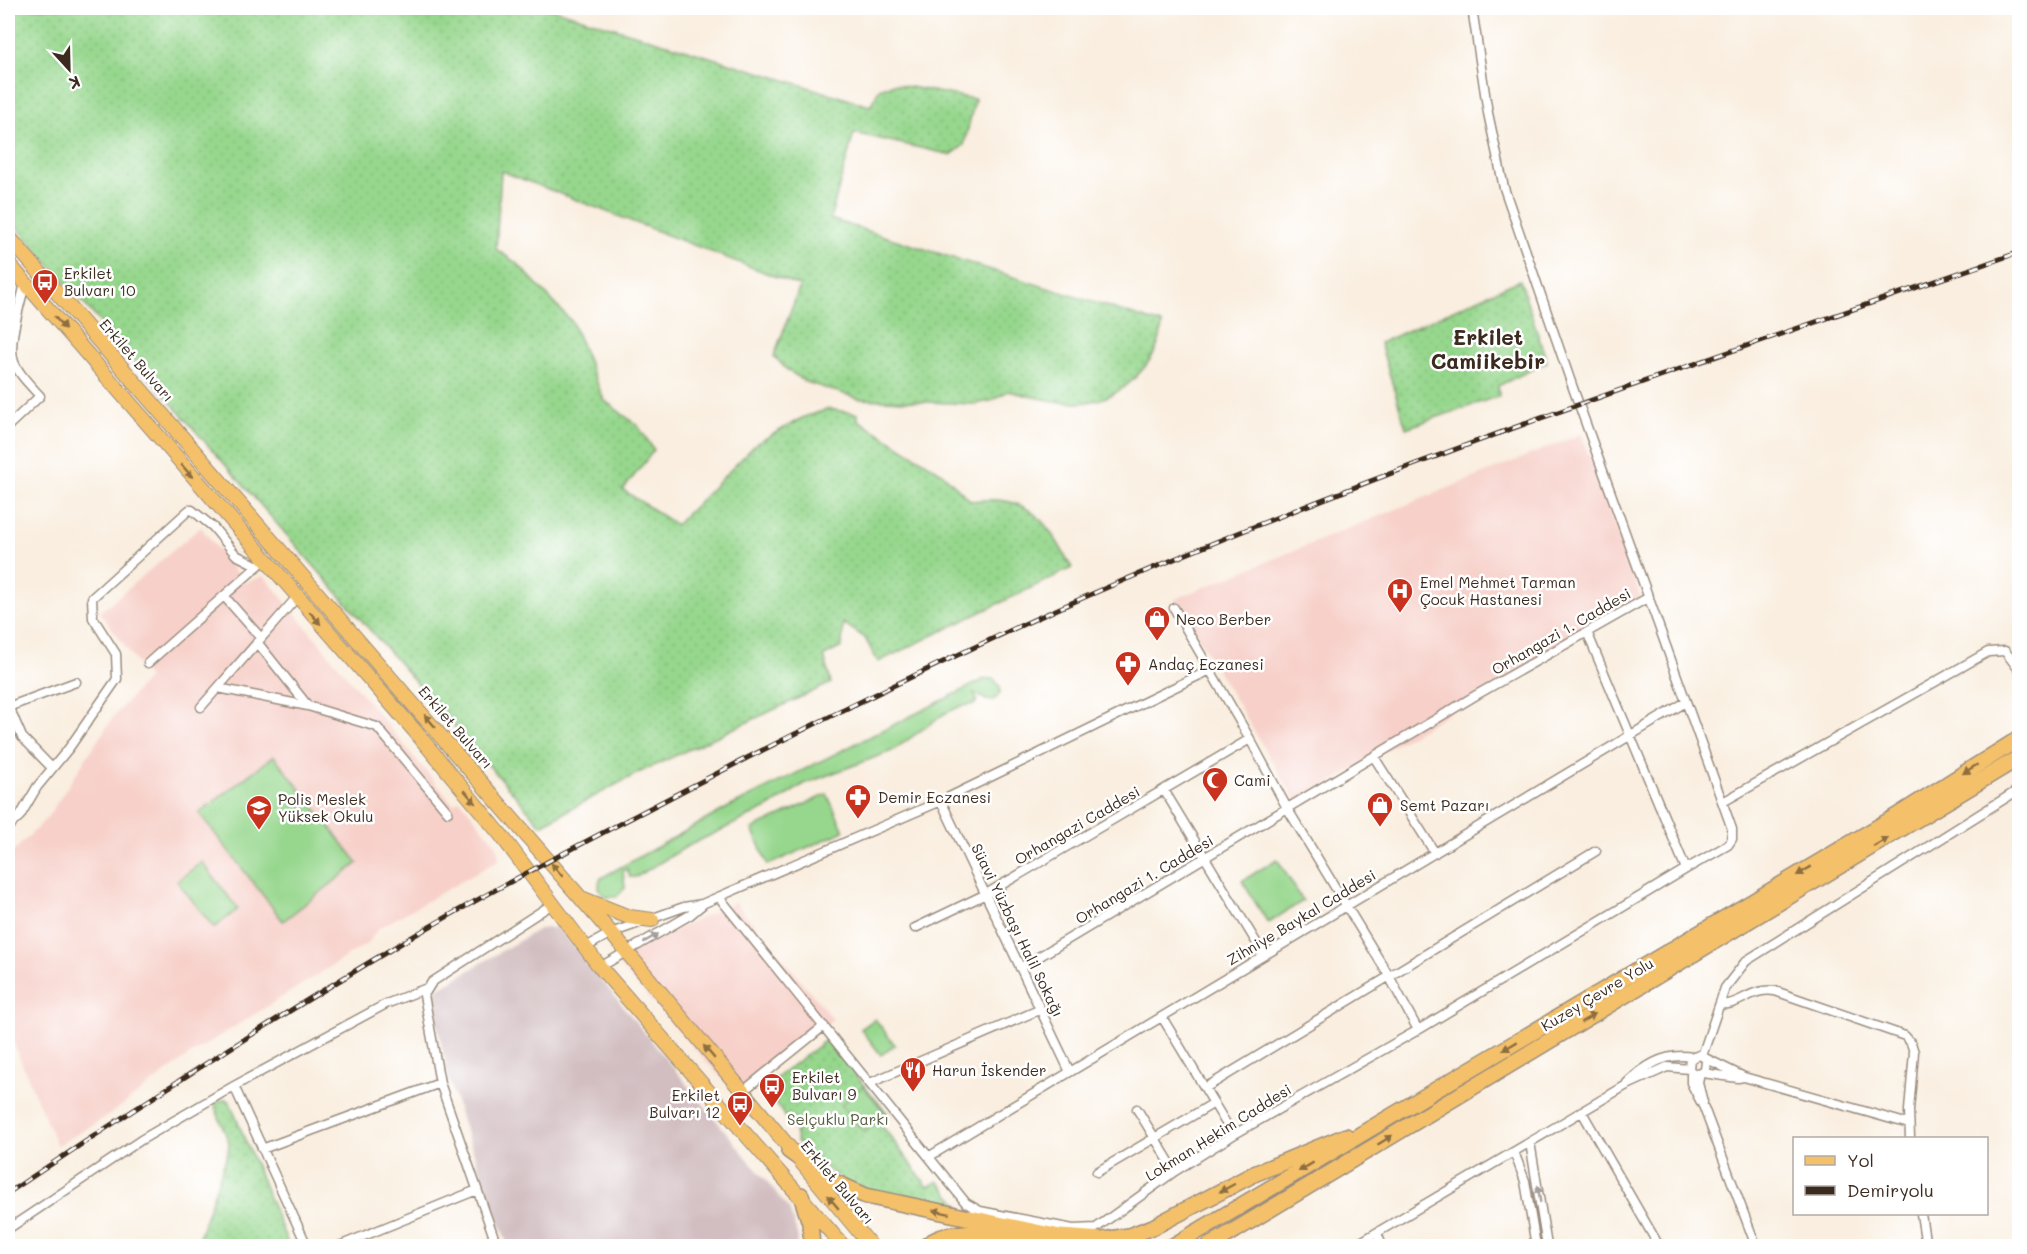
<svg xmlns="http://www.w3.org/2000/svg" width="2027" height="1254" font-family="Mali,sans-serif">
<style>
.built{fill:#f7d0c9}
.industrial{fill:#d2bec1}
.grass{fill:url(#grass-dots);stroke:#688056;stroke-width:1.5}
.garden{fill:#96d78d;stroke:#688056;stroke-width:1.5}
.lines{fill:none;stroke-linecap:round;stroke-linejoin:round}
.street-casing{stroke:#9a8c7e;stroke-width:11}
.primary-casing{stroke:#9a8c7e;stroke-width:16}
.highway-casing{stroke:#9a8c7e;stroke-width:18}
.street{stroke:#fff;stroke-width:8}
.primary{stroke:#f4c16a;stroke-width:14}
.highway{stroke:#f4c16a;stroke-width:15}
.rail-casing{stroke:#3b2a1e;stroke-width:5}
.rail{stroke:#fff;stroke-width:3;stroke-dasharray:9;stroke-linecap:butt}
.oneway{fill:#8e6e40}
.oneway2{fill:#a79f9a}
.labels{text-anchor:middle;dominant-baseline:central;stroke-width:5;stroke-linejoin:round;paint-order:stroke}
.poi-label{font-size:15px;fill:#3b2a1e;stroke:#fff;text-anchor:start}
.street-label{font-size:15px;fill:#3b2a1e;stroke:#fff}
.park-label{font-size:15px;fill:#565e3f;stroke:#fff}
.district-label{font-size:21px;font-weight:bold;fill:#3b2a1e;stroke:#fff}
</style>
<defs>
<pattern id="grass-dots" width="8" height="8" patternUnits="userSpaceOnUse" patternTransform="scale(1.5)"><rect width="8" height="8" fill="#96d78d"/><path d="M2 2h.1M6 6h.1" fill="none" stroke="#82b979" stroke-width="1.8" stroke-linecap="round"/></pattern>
</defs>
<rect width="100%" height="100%" fill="#fff"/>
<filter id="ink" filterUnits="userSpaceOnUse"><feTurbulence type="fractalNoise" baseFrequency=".0167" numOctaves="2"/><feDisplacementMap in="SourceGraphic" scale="12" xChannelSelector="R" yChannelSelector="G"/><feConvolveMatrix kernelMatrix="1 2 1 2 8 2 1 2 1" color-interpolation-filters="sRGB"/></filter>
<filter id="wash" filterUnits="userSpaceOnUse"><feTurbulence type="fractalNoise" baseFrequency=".008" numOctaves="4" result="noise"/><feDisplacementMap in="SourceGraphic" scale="24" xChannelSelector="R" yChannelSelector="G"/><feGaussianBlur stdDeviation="1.35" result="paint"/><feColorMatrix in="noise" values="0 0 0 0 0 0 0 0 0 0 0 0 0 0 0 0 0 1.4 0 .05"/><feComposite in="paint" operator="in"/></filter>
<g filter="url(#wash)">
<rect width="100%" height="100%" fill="#f9eedf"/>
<path class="built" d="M1581,434l60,164 -344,205 -122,-204z
M201,527l43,56 20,-7 189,228 7,-4 38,47 1,13 -120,68 -11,15 -177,111 -83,62 -51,30 -49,-115v-174l39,-39 66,-101 35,-39 -48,-66z
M735,902l98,117 -96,76 -124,-136z"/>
<path class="industrial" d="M558,927l231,282 9,28 -2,9h-288l-46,-125 -15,-49 -16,-79 108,-64z"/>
<path class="grass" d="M8,8h541l321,98 9,-17 15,-5 81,15 -11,46 -13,10 -97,-22 -24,86 332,105c-1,19 -8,32 -20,46 -39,47 -83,33 -134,21l-17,10 -17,3 -114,-5 -54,-17 -20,-13 -12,-13 26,-70 -299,-115 -5,78 22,15 54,58 32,78 34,26 16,24 -31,40 53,35 81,-82 47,-26 25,-8 29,5v6l83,52 30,29c60,-8 75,20 101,67l-194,94 -13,-24 -22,-15 -1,24 -18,9 7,27 -195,91 -95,51 -533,-608z
M1520,280l27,82 -49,24 1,10 -93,32 -26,-85z
M826,1040l63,75 -9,8 48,64 10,-6 24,28 -112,-23 -39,-30 -14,-15c-3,-10 1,-18 -12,-23 -6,-11 -5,-16 -20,-19l-6,-8z
M226,1099l4,4 59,143h-93l32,-94 1,-9 -14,-36 2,-5z
M969,1237l53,9h-89z"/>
<path class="garden" d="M985,679h9l6,8v6c-8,14 -16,5 -26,0l3,7 -2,4 -14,2 -17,8 -52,37 -88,33 -35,23 -83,40 -50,30h-6l-3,-8 -4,2 2,17 -9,9h-11c-6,-6 -8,-11 -4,-19l128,-71z
M274,756l84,107 -75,58 -84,-108z
M827,794l17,37 -76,34 -16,-36z
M1277,859l26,42 -35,22 -26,-42z
M202,862l36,47 -24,19 -37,-47z
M875,1019l20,26 -14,10 -20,-26z
M863,1086l23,28 -22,18 -23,-27z"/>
</g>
<g filter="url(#ink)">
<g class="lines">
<g class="street-casing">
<path id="street" d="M1472,8l16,105 16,75 69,200 159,441v10l-4,6 -42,24
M8,426l32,-30c-9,-10 -21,-21 -26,-34 -7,-19 7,-59 11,-79
M224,596l37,42
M1174,608l76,131 37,69 102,168 29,54
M257,642l51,64
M148,663l112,-99
M218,688l90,18 69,21 71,85
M8,707l68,-25
M9,707l13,30 30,31
M201,707l96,-110
M1374,757l61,96
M1164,790l100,165
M941,801l129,271
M1723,802l265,-150 17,-1 15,20
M8,827l12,-11 17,-29 32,-39 48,-69 -1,-25 -23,-36 -1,-20 97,-88h3l21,17 23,28 22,11
M719,897l247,306 14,8 93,18 23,-1 79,-57 58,-36 185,-105 268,-161 -99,-237
M915,928l71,-34 264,-155
M586,947l25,-14 73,-26 18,-3 239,-103 269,-131
M600,967l90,-52 12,-10
M1020,968l458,-274 171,-97
M1720,1004c19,3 31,-17 55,-13l130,45 6,7 3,9 -5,58 1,28
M1162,1017l71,118
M1702,1056l23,-68 21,-27 274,-172
M1706,1061l-1,9 -5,4 -7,-1 -4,-4 1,-10 9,-4 45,22 165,47
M1691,1071v12l13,25 52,138
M1703,1073l35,5 6,-1
M1700,1074l-2,9 5,19
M870,1083l171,-74
M1627,1083c18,-18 40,-31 65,-26
M1205,1088l391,-237
M742,1092l82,-66
M1137,1109l38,62
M1582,1112l77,134
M1530,1142l17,104
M262,1149l178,-66
M1514,1152l11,29 11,65
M930,1156l756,-454
M1097,1172l117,-69
M1921,1214l5,32
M8,1229l133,-89 93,-54
M1377,1233l5,13
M307,1246l-73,-160 152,-82 41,-16
M339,1246l138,-56
M497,1246l-57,-163 -16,-88 8,-13 122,-79
M1354,1246l271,-160 42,-19 22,2"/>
</g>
<g class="primary-casing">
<path id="primary" d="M8,236l603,697 260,313
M8,263l406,467 87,105 99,132 243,279
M581,898l48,19 23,3"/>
</g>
<g class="highway-casing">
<path id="highway" d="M789,1151l41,29 36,16 194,41 43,3 26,-4 24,-9 101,-53 92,-38
M801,1195l9,28 2,23
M926,1246c25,-22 82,-13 110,0
M1173,1246l722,-429 125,-79
M1209,1246l811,-489"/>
</g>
<use href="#street" class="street"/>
<use href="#primary" class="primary"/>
<use href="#highway" class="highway"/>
<g class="rail-casing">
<path id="rail" d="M8,1193c127,-85 256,-168 387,-246 77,-46 157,-88 236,-129 133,-70 266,-136 402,-198 321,-144 655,-254 987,-368"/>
</g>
<use href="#rail" class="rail"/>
</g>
<defs><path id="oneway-solid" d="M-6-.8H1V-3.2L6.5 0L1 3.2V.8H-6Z" transform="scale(1.5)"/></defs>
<g class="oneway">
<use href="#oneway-solid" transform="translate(60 323) rotate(49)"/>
<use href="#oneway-solid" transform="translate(187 471) rotate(49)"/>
<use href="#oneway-solid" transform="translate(315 618) rotate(49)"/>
<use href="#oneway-solid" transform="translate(430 721) rotate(-131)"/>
<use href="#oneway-solid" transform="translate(1970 769) rotate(148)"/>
<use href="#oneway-solid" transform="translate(470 797) rotate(50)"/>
<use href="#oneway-solid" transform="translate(1881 842) rotate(-31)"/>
<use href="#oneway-solid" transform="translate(557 870) rotate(-130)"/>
<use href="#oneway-solid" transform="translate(1804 871) rotate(149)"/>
<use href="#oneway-solid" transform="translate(1588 1018) rotate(-31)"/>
<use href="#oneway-solid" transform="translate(1510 1046) rotate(149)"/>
<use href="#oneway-solid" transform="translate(709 1052) rotate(-130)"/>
<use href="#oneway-solid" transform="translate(1385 1140) rotate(-32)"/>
<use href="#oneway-solid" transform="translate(1306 1167) rotate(149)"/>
<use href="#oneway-solid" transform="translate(1227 1188) rotate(152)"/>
<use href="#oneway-solid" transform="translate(833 1202) rotate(-130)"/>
<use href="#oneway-solid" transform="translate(941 1212) rotate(-168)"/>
</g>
<g class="oneway2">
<use href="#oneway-solid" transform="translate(651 938) rotate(-30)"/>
<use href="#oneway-solid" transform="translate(1539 1194) rotate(-99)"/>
</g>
</g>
<defs>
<g id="bus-pin" transform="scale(1.35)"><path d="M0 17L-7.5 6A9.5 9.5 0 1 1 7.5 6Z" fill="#c8321e" stroke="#fff"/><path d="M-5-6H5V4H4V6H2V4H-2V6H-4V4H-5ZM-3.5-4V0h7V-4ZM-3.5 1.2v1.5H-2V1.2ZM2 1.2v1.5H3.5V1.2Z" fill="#fff"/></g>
<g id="hospital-pin" transform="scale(1.35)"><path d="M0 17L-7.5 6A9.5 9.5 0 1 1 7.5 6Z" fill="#c8321e" stroke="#fff"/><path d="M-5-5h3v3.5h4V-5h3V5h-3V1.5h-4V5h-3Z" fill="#fff"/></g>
<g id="shop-pin" transform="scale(1.35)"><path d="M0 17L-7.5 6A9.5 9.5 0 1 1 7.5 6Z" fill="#c8321e" stroke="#fff"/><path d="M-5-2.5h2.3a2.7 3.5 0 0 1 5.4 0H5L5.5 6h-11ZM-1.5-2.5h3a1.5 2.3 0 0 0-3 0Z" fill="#fff"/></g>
<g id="pharmacy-pin" transform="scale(1.35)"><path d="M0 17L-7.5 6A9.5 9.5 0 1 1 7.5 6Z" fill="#c8321e" stroke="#fff"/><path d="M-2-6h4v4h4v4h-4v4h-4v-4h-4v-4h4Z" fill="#fff"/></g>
<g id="mosque-pin" transform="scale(1.35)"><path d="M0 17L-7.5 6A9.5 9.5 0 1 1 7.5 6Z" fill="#c8321e" stroke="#fff"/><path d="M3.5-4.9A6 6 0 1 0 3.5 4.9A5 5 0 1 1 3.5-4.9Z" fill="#fff"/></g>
<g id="school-pin" transform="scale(1.35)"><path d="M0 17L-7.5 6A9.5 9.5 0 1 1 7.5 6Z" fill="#c8321e" stroke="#fff"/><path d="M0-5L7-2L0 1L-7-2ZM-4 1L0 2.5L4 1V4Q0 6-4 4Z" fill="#fff"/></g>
<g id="restaurant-pin" transform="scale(1.35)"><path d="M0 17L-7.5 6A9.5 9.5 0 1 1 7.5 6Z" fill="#c8321e" stroke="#fff"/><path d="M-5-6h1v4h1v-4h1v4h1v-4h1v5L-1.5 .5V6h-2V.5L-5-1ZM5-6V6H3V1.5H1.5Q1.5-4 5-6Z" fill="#fff"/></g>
</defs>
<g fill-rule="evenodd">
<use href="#bus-pin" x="45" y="282"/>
<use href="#hospital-pin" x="1400" y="591"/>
<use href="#shop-pin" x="1157" y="619"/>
<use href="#pharmacy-pin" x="1128" y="664"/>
<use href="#mosque-pin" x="1215" y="780"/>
<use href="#pharmacy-pin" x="858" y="797"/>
<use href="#shop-pin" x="1380" y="805"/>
<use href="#school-pin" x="259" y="808"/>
<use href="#restaurant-pin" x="913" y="1070"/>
<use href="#bus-pin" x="772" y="1086"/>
<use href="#bus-pin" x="740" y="1104"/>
</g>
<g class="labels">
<g class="poi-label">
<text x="64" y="273">Erkilet<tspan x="64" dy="17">Bulvarı 10</tspan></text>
<text x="1420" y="582">Emel Mehmet Tarman<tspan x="1420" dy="17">Çocuk Hastanesi</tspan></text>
<text x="1176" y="619">Neco Berber</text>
<text x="1148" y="664">Andaç Eczanesi</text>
<text x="1234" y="780">Cami</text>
<text x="878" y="797">Demir Eczanesi</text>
<text x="278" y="799">Polis Meslek<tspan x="278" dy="17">Yüksek Okulu</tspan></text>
<text x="1400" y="805">Semt Pazarı</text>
<text x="932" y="1070">Harun İskender</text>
<text x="792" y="1077">Erkilet<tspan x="792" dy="17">Bulvarı 9</tspan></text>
<text x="720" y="1095" text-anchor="end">Erkilet<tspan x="720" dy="17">Bulvarı 12</tspan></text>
</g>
<g class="street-label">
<text transform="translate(137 360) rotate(49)">Erkilet Bulvarı</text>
<text transform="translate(1561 631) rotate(-30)">Orhangazi 1. Caddesi</text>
<text transform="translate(456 727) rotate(49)">Erkilet Bulvarı</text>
<text transform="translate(1077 825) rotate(-30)">Orhangazi Caddesi</text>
<text transform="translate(1144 879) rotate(-31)">Orhangazi 1. Caddesi</text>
<text transform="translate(1301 917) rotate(-31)">Zihniye Baykal Caddesi</text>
<text transform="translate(1018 930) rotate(64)">Süavi Yüzbaşı Halil Sokağı</text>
<text transform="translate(1597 994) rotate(-31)">Kuzey Çevre Yolu</text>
<text transform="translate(1218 1132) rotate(-32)">Lokman Hekim Caddesi</text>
<text transform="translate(838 1182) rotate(50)">Erkilet Bulvarı</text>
</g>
<g class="park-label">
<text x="838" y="1119">Selçuklu Parkı</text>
</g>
<g class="district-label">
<text x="1488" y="336">Erkilet<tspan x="1488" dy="24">Camiikebir</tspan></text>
</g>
</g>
<rect width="2027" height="1254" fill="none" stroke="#fff" stroke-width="30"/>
<rect x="1793" y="1137" width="195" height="78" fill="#ffffff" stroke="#b1aaa5" stroke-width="1.5"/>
<rect x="1805" y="1156" width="30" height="9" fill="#f4c16a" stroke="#b1aaa5" stroke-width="1.5"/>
<text x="1847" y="1167" font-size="18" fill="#3b2a1e">Yol</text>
<rect x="1805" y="1186" width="30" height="9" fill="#3b2a1e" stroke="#b1aaa5" stroke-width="1.5"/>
<text x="1847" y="1197" font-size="18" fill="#3b2a1e">Demiryolu</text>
<g transform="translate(69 69) rotate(158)" stroke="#ffffff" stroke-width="4.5" paint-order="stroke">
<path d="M0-4.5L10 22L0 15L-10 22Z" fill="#3b2a1e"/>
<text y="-9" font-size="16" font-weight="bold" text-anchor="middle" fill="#3b2a1e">K</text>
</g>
</svg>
